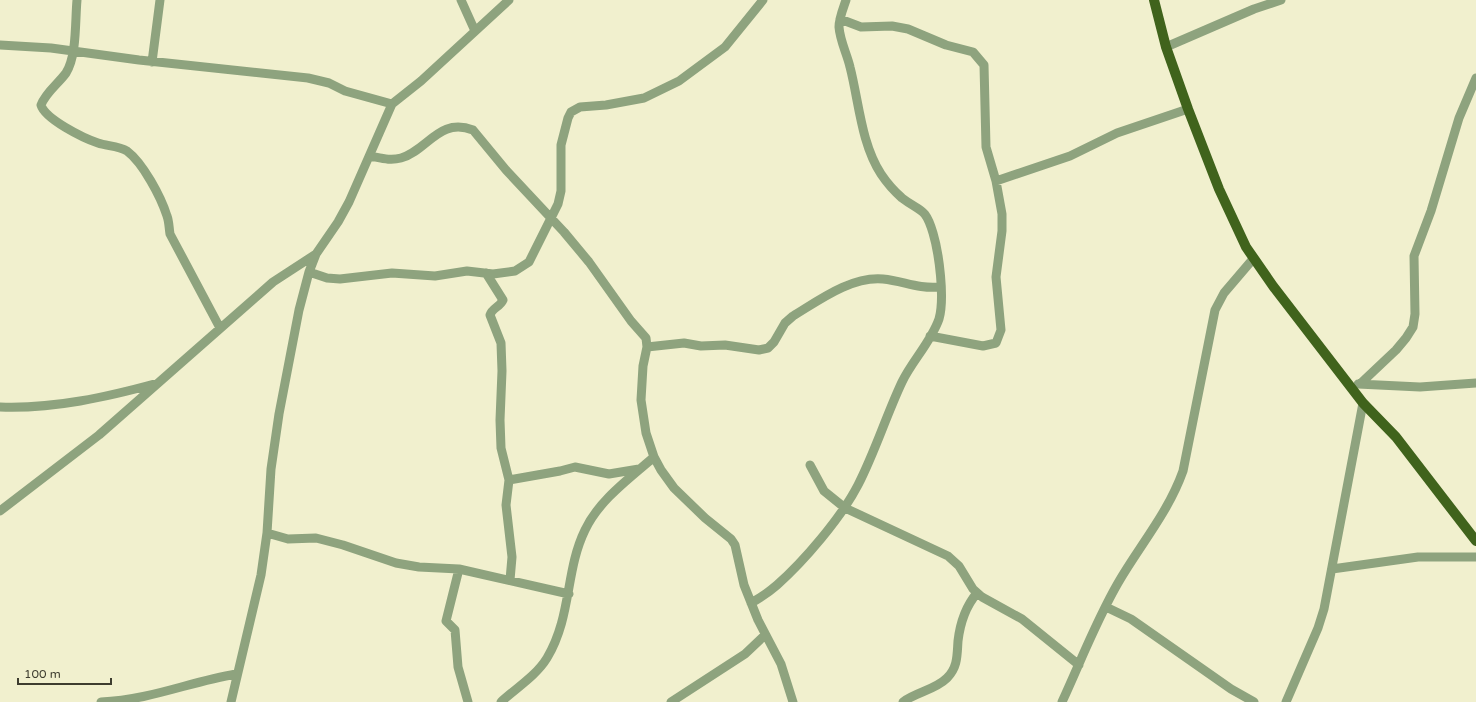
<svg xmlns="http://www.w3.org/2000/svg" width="1476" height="702" font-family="'Varela Round',sans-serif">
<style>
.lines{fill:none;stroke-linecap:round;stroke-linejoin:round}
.minor{stroke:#8ea37e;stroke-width:9}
.major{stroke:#40631c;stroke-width:10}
</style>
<rect width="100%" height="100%" fill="#f1f0ce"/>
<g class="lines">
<path class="minor" d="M77,0c-2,21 0,56 -11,73 -8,11 -20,19 -25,32 4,14 42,33 57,38 9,3 21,3 29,8 16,12 34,46 40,65 2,5 2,12 3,18l50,94
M461,0l14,31
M840,19l21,8 31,-1 16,3 38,16 27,7 11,13 2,82 10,34 6,33v17l-6,46 5,53 -5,13 -13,3 -53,-10
M0,45l51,3 88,12 169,18 21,5 16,8 47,13
M1166,47l88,-38 27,-9
M152,62l8,-62
M370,156c11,2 20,5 31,2 27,-8 38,-41 72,-28l33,40 58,62 25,30 42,59 15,17 1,9 -4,19 -2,34 5,33 8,24 7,13 13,18 31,30 26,21 4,6 9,40 14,35 23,44 12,38
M996,181l74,-25 47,-23 71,-24
M309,272l18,6 13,1 52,-6 43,3 32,-5 26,3 22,-3 14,-9 29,-58 3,-13v-46l7,-27 3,-6 9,-5 26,-2 38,-7 35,-17 46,-34 38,-47
M486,273l17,27c-3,7 -11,8 -13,15l11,28 1,28 -2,49 1,28 8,32 -3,25 6,52 -2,23
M647,347l37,-4 17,3 24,-1 34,5 9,-2 6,-6 11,-19 8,-7c25,-15 58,-40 90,-37 21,2 34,10 57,8
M1358,384l62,3 56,-4
M1360,384l36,-34 10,-12 7,-11 2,-13 -1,-58 17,-45 28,-93 17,-40
M0,407c54,2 107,-10 158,-24
M810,465l14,26 21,17 103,48 11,10 14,23 9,8 40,22 57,46
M509,480l51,-9 15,-4 34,7 30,-5
M0,511l99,-76 174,-153 43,-28
M267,533l21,6 28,-1 27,7 53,18 23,4 40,2 110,25
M459,569l-13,52 9,9 3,37 10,35
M1332,569l86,-12h58
M751,603c9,-5 18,-11 26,-18 27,-24 64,-67 81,-100 17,-33 28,-69 44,-103 10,-21 29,-40 37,-63 6,-21 0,-66 -6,-86 -8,-27 -13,-21 -31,-35 -8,-7 -15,-15 -21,-24 -20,-31 -22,-72 -31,-107 -3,-13 -10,-26 -11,-40 0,-9 4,-18 7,-27
M1106,607l25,12 100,70 23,13
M101,702c49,-2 88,-20 135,-28
M231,702l30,-127 6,-42 4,-64 8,-55 20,-104 10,-38 7,-18 22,-32 11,-20 43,-98 29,-23 88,-81
M501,702c15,-14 35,-26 46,-44 25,-42 18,-87 38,-128 14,-30 45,-52 69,-73
M671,702l74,-48 20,-19
M903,702c13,-10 32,-12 44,-24 11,-11 10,-23 11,-37 2,-17 8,-35 19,-48
M1062,702c18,-39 34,-81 56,-119 22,-38 50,-70 65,-112l32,-161 9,-17 29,-34
M1286,702l32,-74 6,-19 39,-206"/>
<path class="major" d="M1154,0l12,47 22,62 31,80 27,58 27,39 90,117 33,34 80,104"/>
</g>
<path d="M18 678v6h93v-6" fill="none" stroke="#3e3d2f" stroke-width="2"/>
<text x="24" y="678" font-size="12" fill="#3e3d2f" stroke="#f1f0ce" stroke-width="3" paint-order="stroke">100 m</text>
</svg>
